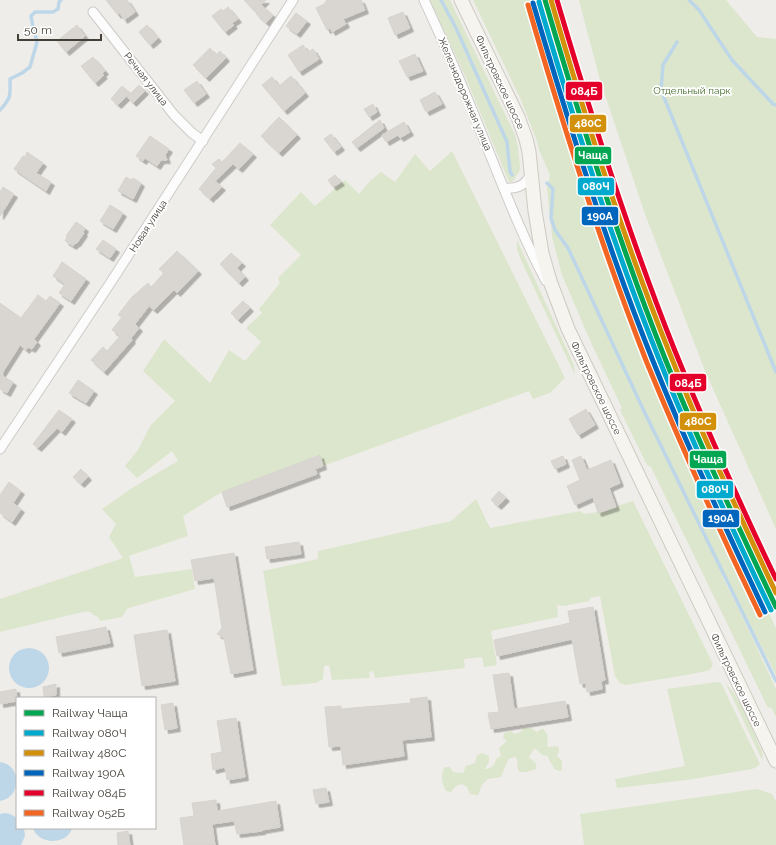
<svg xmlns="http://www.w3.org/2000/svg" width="776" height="845" font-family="Raleway,sans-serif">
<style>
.green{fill:#dce6cc}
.water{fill:#bed7e8}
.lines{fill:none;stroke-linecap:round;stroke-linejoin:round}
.stream{stroke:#bed7e8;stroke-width:3.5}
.building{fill:#d9d6d2;stroke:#d7d4cf;filter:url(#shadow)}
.minor-casing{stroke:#cdcbc7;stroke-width:11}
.secondary-casing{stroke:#cdcac1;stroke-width:15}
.minor{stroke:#fdfcfc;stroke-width:9}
.secondary{stroke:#f5f4ef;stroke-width:13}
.rail-1-casing{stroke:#fff;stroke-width:8}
.rail-2-casing{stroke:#fff;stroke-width:8}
.rail-3-casing{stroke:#fff;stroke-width:8}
.rail-4-casing{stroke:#fff;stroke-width:8}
.rail-5-casing{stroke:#fff;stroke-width:8}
.rail-6-casing{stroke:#fff;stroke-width:8}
.rail-1{stroke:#00a651;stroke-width:5}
.rail-2{stroke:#00a9ce;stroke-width:5}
.rail-3{stroke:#d3910b;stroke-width:5}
.rail-4{stroke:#0065bd;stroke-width:5}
.rail-5{stroke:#e4002b;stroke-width:5}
.rail-6{stroke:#f26522;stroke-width:5}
.labels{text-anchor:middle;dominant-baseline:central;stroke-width:3.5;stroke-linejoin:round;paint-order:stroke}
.street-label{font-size:10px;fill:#443f37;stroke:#fff}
.park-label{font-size:10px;fill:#486f30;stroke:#fff}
.line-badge{stroke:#fff;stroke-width:1.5}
.badge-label{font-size:11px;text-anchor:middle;font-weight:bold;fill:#fff}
</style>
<defs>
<filter id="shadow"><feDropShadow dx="3.5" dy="3.5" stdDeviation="0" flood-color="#0004"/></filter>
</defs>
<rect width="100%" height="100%" fill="#efede9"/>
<path class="green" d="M430,0h20l65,135 3,12 2,20 -1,5 -7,10h-3l-43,-104z
M473,0h64l71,220 42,119 47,115 38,87 41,87v47l-52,-101 -2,2 23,46 31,67v28l-5,-10 -3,1 -117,-241 -4,-2 -27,-55 2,-2 -30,-63 -30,-70 -10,-38 -5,-49 3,-13 -11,-25 -2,-9 -16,-41z
M579,0h147l31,37 19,2v490l-71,-158 -60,-157 -45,-134z
M452,151l113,227 -15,15 -17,6 -4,-8 -206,75 -4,-10 -97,36 -39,24 5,20 -59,20 6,21 57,-8 3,20 -63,18 -5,2 -5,8 -22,4 -2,-4 -6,-3 -1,-2h-4v-1l-87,21v-33l123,-41 -14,-21 7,-13 -14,-15 30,-21 46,-27 -6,-10 -35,27 -12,-12 13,-16 12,-24 25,-25 -32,-30 21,-32 46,44 19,-33 16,11 16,-19 -15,-14 16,-15 -3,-4 21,-26 -2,-5 23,-23 -31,-30 31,-33 14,14 30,-26 14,14 12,-14 10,-8 14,10 20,-28 15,17z
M517,240l57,125 1,10 -55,-117 -3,-9z
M476,499l14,29 90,-17 4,3 14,-2 35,-11 80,163 -3,6 -18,4 -66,11 -6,-2 -5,-7 -15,-80 -10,2v3l-27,5 -6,-1 1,12 -67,14 6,34 -13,2 -2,-10 -18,2 1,9 -90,10 -2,-7 -4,1 1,5 -1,1 -37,2 -3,-15 -5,1 -1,13 -7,4 -34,3 -19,-115 55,-12v-8l133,-30z
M717,682l4,1 39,81 -3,3 -5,2 -65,11 -70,8 -2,-9 70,-13 -18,-77z
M726,684c14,12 28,50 36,67l1,9 -3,-4z
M523,728h8l6,4 4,-3h2c6,6 5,9 4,16l2,2 8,-1 2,2v3l-2,5 5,5v9l-3,1 -5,-2c-1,-5 -6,-9 -6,-13l-6,-1 -6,-6h-2l-5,8c4,5 9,5 7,12l-10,3h-6l-2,-2 -1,-11 -2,-2 -5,1 -2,2 -7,17 -13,2 -6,6 -4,10h-2l-6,-1 -3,-7 -5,-3 -6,2 -5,6 -5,-1c-4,-7 -6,-17 -1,-24h5l3,5 10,1 3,-7 9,-3 2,-8 5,-2 7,3v6l-4,7h2l6,-3 4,-8 4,-2 -2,-8 8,-7 -4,-3 1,-5 7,-2 4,3c4,-1 6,-2 8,-6z
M757,789l15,5 4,7v44h-192l-4,-31z"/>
<path class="water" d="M9 668a20 20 0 1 1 40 0a20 20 0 1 1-40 0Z
M0,762c22,3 22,35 0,39z
M5,813l5,1 7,4v10h7l1,8 -4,9h-21v-31z
M33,828h39v1c-6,16 -34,16 -39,-1z"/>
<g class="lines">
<path class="stream" d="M441,0l15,28 51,114 3,29 2,4
M689,0l10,10 33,50 41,44 3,1
M677,42l-14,23 -2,25 115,282
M0,110c12,-13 10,-15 10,-31l12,-6 8,-6 7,-25 -4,-15 -2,-11 4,-4h18l5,-3 1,-7 2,-2
M547,183l6,6 -2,29 4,12 13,18 75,161 133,272"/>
</g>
<path class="building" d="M106,0h21l8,12 -11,8 -4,-7 -2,2z
M244,0h22l-5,5 12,10 -7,8 -10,-9 1,-1z
M327,0h34l4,10 -22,9 3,5 -14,8 -2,-4 -3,2 -11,-22 8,-4z
M228,7l10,12 -6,4 2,2 -9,7 -13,-16 9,-7 2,2z
M403,12l7,16 -15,7 -7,-17z
M296,13l11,8 -10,13 -11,-8z
M77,25l8,11 -19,16 -9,-11z
M147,25l11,13 -8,7 -11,-13z
M303,45l5,7 5,-3 6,10 -20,13 -11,-17z
M210,48l6,7 4,-4 6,7 -20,20 -13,-13z
M415,54l8,17 -16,6 -8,-16z
M93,57l12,14 -3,3 2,1 -9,8 -14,-17z
M291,76l14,17 -21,18 -22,-26 10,-8 7,9z
M197,81l9,13 -12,9 -10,-13z
M139,85l6,6 -12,12 -6,-6z
M122,86l8,7 -12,12 -7,-6z
M435,92l7,12 -16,8 -6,-12z
M373,104l4,8 -8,5 -5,-8z
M279,117l18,18 -18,18 -18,-17z
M380,120l4,8 -27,20 -5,-6z
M404,122l6,10 -10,6 -2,-3 -12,7 -4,-7z
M331,134l10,13 -7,5 -10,-13z
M150,136l19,13 -4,6 2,5h-6l-4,6 -12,-8 -2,3 -7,-5z
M240,143l13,11 -14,15 -6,-5 -18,17 7,6 -9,9h-1l-2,3 -11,-10 17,-21 -4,-4 7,-5 3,3z
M27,152l16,11 -7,10 15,9 -5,9 -32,-22 9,-13 2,1z
M335,175l6,7 -8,5 -5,-7z
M126,177l5,3 2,-2 8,5 -8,16 -15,-8z
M3,187l11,7 -14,22v-24z
M110,205l13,8 -10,16 -13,-8z
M76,222l9,6 -2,4 1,1 -7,10h-1l-3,3 -8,-5 2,-4 -1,-1z
M103,240l13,9 -6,9 -14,-9z
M177,251l21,20 -21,22 -3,-3 -20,20 -5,-4 -14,18 4,4 -8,10 1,2 -28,32 -13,-12 12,-13 4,4 13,-15 -8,-6 10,-13 -4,-2 14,-18 16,-14 3,4 13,-14 -5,-4z
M231,253l11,10 -5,5 8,9 -6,6 -19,-19z
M62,262l24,17 -15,22 -12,-8 6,-9 -12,-8z
M38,295l8,6 4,-5 10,7 -26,36 3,3 -5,7 -4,-2 -2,3 -6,-5 -19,30 12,7 -6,11 -7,-4v-86l21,15z
M243,301l7,7 -12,12 -7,-7z
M78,380l16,11 -8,12 -17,-10z
M586,409l9,16 -17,10 -9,-16z
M59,410l13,9 -10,13 -5,-4 -19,20 -5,-4z
M320,455l3,11 -8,3 2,5 -90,33 -5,-15z
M563,456l3,8 -11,5 -4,-8z
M581,456l6,14 24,-10 9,23 -11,5 7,19 -18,6 -5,-16 -18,8 -8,-19 13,-6 -8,-20z
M81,469l7,8 -7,7 -8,-7z
M9,482l12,9 -8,12 8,6 -9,13 -12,-9v-18z
M499,491l7,7 -8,8 -7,-6z
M299,542l2,12 -34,5 -2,-12z
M234,553l19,117 -22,4 -7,-36 -7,-4 5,-6 -8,-50 -19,3 -4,-21z
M593,607l12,73 -4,1 1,8 -15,3 -1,-9 -6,1 -8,-45 -75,17 -3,-16 76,-17 -2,-12z
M106,627l4,16 -51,10 -3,-16z
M167,630l8,51 -33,5 -8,-51z
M509,673l5,36 51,-8 3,16 -77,12 -3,-16 11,-1 -6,-37z
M56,684v11l-12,2 -1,-10z
M16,689l1,12 -17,3v-12z
M427,697l4,40 -29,3 2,16 -61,9 -2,-19 -12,1 -4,-40 16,-1v3l70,-6 -1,-4z
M173,703l4,25 -12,2 -4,-25z
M236,718l9,59 -18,3 -2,-13 -12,3 -2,-16 11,-2 -5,-31z
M326,788l3,14 -13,2 -3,-14z
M216,800l1,11 59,-10 4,26 -18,3v1l-25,3 -3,-13 -22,3 3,21h-31l-4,-27 14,-2 -2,-13z
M128,831l2,14h-12l-1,-12z"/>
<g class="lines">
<g class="minor-casing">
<path id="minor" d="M424,0c22,47 42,94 61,142 19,47 37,94 61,139
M93,12l81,103 18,18 11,8
M504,188c13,1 22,-2 27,-15
M0,449l111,-167 182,-282"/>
</g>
<g class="secondary-casing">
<path id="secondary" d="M461,0l57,117 8,22 3,13 6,59 7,42 8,28 18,48 208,432"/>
</g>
<use href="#minor" class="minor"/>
<use href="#secondary" class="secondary"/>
<g class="rail-1-casing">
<path id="rail-1" d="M545,0c35,120 73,240 119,356 34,85 73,168 112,251"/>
</g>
<g class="rail-2-casing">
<path id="rail-2" d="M539,2c35,120 73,240 120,357 34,85 72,168 112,251"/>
</g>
<g class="rail-3-casing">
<path id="rail-3" d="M551,0c35,120 72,238 119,354 32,81 69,160 106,239"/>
</g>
<g class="rail-4-casing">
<path id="rail-4" d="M533,3c36,121 73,241 120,358 34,85 73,168 112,251"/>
</g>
<g class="rail-5-casing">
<path id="rail-5" d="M557,0c35,119 72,236 118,351 31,77 65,153 101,228"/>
</g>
<g class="rail-6-casing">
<path id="rail-6" d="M528,5c35,121 73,241 119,358 35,85 73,169 113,252"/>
</g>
<use href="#rail-1" class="rail-1"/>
<use href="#rail-2" class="rail-2"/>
<use href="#rail-3" class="rail-3"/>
<use href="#rail-4" class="rail-4"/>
<use href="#rail-5" class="rail-5"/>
<use href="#rail-6" class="rail-6"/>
</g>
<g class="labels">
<g class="street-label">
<text transform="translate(146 79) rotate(52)">Речная улица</text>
<text transform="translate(500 82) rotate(65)">Фильтровское шоссе</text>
<text transform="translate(465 94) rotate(67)">Железнодорожная улица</text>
<text transform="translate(148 226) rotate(-57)">Новая улица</text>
<text transform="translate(596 388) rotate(64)">Фильтровское шоссе</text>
<text transform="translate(736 680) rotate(64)">Фильтровское шоссе</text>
</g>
<g class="park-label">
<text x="692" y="90">Отдельный парк</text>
</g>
</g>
<g class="line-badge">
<rect x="565" y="81" width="38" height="20" rx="4" fill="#e4002b"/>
<rect x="569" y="114" width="38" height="19" rx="4" fill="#d3910b"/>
<rect x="574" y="146" width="38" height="19" rx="4" fill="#00a651"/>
<rect x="577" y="177" width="38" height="19" rx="4" fill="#00a9ce"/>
<rect x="581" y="206" width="38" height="20" rx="4" fill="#0065bd"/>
<rect x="669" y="373" width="38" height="19" rx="4" fill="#e4002b"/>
<rect x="679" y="412" width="38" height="19" rx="4" fill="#d3910b"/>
<rect x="689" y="450" width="38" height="19" rx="4" fill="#00a651"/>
<rect x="696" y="480" width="38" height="19" rx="4" fill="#00a9ce"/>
<rect x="702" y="509" width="38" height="19" rx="4" fill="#0065bd"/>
</g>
<g class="badge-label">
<text x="584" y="95">084Б</text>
<text x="588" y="127">480С</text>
<text x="593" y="159">Чаща</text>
<text x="596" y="190">080Ч</text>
<text x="600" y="220">190А</text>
<text x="688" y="387">084Б</text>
<text x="698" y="425">480С</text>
<text x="708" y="463">Чаща</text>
<text x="715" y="493">080Ч</text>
<text x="721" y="522">190А</text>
</g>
<rect x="16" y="697" width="140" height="132" fill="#ffffff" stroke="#b4b2af"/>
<rect x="24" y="710" width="20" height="6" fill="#00a651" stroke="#b4b2af"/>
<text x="52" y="717" font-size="12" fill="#443f37">Railway Чаща</text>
<rect x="24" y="730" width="20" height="6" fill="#00a9ce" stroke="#b4b2af"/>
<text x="52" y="737" font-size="12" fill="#443f37">Railway 080Ч</text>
<rect x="24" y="750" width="20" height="6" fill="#d3910b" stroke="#b4b2af"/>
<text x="52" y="757" font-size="12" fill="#443f37">Railway 480С</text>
<rect x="24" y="770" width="20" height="6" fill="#0065bd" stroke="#b4b2af"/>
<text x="52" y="777" font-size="12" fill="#443f37">Railway 190А</text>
<rect x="24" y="790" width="20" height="6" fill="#e4002b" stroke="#b4b2af"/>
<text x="52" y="797" font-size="12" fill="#443f37">Railway 084Б</text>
<rect x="24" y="810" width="20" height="6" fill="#f26522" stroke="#b4b2af"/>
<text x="52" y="817" font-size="12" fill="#443f37">Railway 052Б</text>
<path d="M18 34v6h83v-6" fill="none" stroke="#443f37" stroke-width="2"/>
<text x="24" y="34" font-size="12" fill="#443f37" stroke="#ffffff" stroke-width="3" paint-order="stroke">50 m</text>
</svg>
